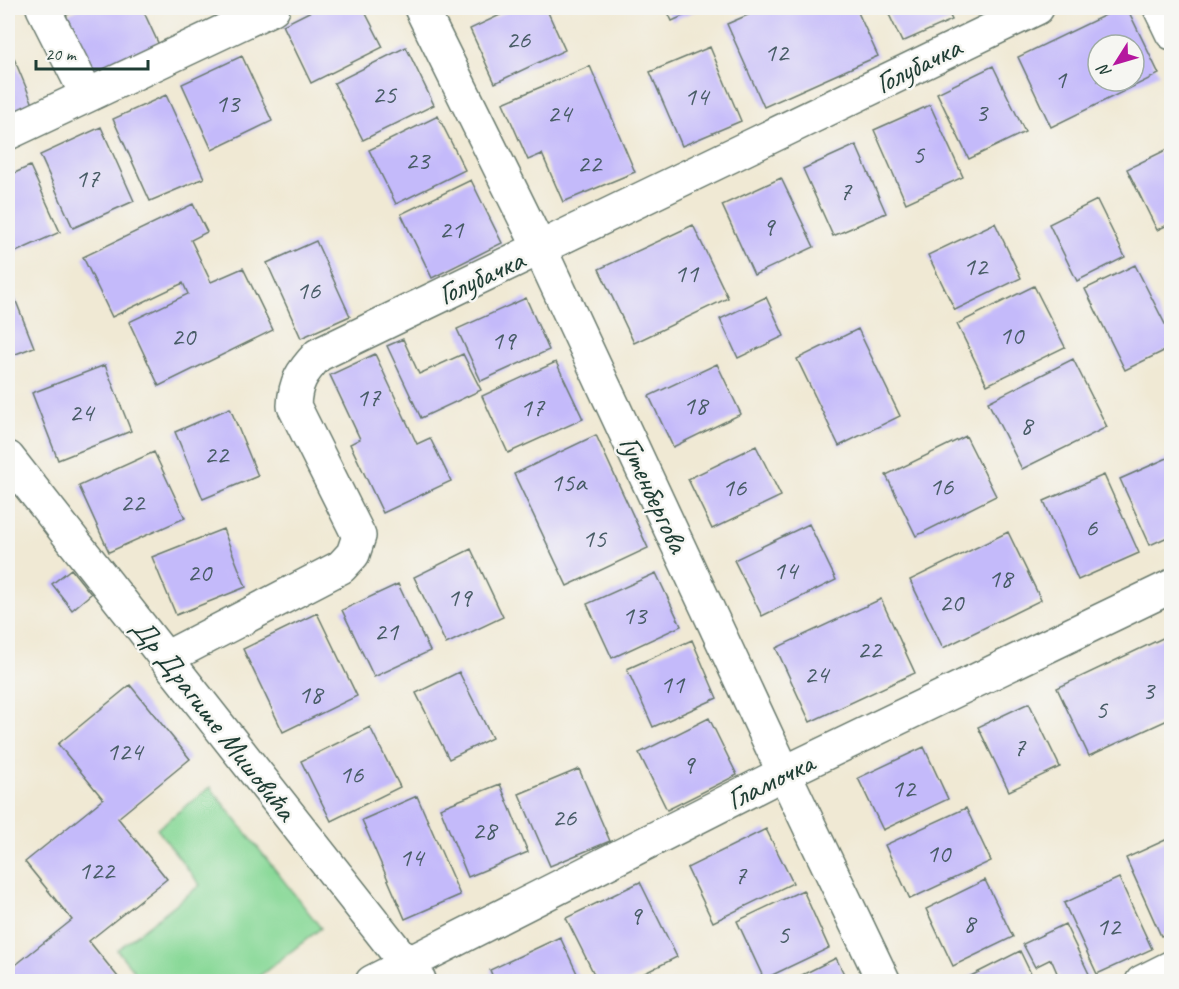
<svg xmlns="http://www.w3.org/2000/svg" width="1179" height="989" font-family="Caveat,sans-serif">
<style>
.green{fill:#8ad999;stroke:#548b66;stroke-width:1.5}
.building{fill:#c4bafa;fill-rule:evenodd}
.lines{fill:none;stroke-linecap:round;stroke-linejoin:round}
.minor-casing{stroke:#68796c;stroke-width:36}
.minor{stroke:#fff;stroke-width:33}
.labels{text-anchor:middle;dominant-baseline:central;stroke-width:5;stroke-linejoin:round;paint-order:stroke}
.number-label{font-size:27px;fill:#485c66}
.street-label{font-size:30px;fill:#1f3d34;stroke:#f6f6f2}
</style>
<rect width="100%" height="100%" fill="#f6f6f2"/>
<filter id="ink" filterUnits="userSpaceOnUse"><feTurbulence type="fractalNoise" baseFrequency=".0167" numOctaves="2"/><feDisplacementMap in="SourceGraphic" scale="12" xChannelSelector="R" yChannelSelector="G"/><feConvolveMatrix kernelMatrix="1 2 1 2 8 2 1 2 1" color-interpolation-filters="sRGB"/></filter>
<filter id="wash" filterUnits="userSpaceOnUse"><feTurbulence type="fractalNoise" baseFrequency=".008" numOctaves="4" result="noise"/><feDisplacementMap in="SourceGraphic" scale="24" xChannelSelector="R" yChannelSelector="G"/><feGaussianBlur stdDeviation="1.35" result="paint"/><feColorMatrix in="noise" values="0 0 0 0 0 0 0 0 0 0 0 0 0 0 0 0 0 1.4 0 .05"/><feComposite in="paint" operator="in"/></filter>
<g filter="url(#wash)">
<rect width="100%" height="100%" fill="#f0e9d4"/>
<path class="green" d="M210,787l111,141 -68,53h-111l-25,-31 83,-65 -43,-56z"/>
<g id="blocks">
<path class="building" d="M82,8h60l17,37 -66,30 -27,-60z
M317,8h46l20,39 -72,36 -28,-58z
M515,8h31l19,42 -70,33 -25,-54z
M666,8h35l-29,13z
M764,8h92l22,48 -114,51 -37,-83z
M886,8h60l6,12 -50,22z
M1120,8h7l32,66 -108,53 -33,-70zM1098,45h36v36h-36z
M8,44l27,65 -27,11z
M406,47l28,58 -71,35 -29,-57z
M710,47l31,74 -59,25 -32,-74z
M242,56l30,65 -60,29 -30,-66z
M590,66l45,106 -72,30 -21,-48 -14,6 -25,-57z
M993,66l32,66 -56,27 -32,-66z
M166,95l38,83 -54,23 -37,-82z
M930,105l33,72 -57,26 -32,-73z
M438,116l27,54 -69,34 -27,-54z
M101,127l33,74 -61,27 -33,-73z
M856,145l30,68 -53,23 -30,-67z
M1172,147v76l-15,7 -30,-61z
M30,166l30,66 -51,23 -1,-79z
M781,178l33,69 -60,28 -32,-70z
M471,180l31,63 -70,35 -31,-64z
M1097,200l28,57 -48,24 -28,-57z
M193,204l14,28 -16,8 20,42 32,-14 30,62 -114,56 -30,-64 59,-28 -5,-11 -71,34 -29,-60z
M995,223l26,55 -66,32 -27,-55z
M693,225l35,73 -94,45 -35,-74z
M316,241l34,75 -49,22 -34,-75z
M1135,265l37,73v9l-47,23 -40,-81z
M10,286l24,61 -26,10v-70z
M1034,286l31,61 -78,38 -30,-61z
M766,297l18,39 -46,22 -18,-39z
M526,298l23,52 -68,31 -24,-52z
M858,329l42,87 -61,30 -42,-87z
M403,339l16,35 44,-20 18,36 -60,28 -34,-72z
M375,354l42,90 13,-6 21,43 -68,32 -33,-69 10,-5 -30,-64z
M1073,359l34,68 -85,42 -34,-67z
M556,362l27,57 -75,34 -26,-57z
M717,364l24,50 -68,33 -24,-51z
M105,365l26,66 -73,29 -26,-67z
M230,408l28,68 -55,23 -28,-67z
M596,435l52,113 -81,38 -53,-112z
M966,436l30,60 -80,40 -30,-61z
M756,446l25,50 -69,33 -24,-50z
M154,452l31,66 -76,34 -30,-66z
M1172,456v79l-22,10 -30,-66z
M1104,475l35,78 -61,27 -34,-79z
M809,524l27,56 -74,36 -28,-56z
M223,529l23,58 -70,28 -24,-58z
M1008,532l33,68 -98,48 -33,-68z
M471,549l32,68 -57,27 -32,-67z
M71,569l20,25 -19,16 -20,-26z
M656,573l25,53 -69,32 -25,-54z
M398,584l32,67 -56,26 -32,-67z
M881,599l34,74 -105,49 -34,-74z
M317,613l40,83 -74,36 -40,-83z
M1167,636l5,10v72l-83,38 -32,-68z
M692,640l25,58 -64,29 -26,-58z
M459,672l33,66 -43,21 -33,-66z
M130,685l60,74 -72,59 49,61 -78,62 33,41h-114v-11l64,-51 -47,-58 78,-63 -45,-55z
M1029,703l31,64 -51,24 -31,-64z
M709,718l28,57 -70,35 -28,-57z
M370,727l30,60 -69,34 -30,-60z
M924,747l24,52 -65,31 -25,-52z
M579,769l31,72 -60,25 -31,-72z
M500,784l28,68 -60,25 -28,-69z
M417,796l43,99 -55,24 -43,-99z
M966,808l25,53 -81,38 -25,-54z
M766,829l27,54 -80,39 -26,-54z
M1172,837v95l-11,4 -35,-78z
M1119,878l33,71 -55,25 -33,-71z
M985,880l28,57 -60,29 -27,-57z
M640,882l37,75 -50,25h-29l-32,-64z
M803,890l26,58 -65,31 -27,-58z
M1065,924l25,52 -10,6h-19l-10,-23 -16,8 -12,-23z
M560,937l21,45h-86l-5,-12z
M1020,951l15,31h-76z
M836,958l12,24h-60z"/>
</g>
</g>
<g filter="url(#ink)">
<use href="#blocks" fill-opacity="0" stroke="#68796c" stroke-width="1.5"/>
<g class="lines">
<g class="minor-casing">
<path id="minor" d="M43,8l44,87
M421,8l119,241 244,524 100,209
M1160,8l12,25
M8,133l265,-125
M8,458l411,522
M166,658l175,-91 12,-13 6,-18 -65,-130c1,-24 8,-34 24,-51l719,-347
M372,982l412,-209 388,-187
M1142,982l30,-15"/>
</g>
<use href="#minor" class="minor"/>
</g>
</g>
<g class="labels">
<g class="number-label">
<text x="518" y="39">26</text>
<text x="776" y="52">12</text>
<text x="1060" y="79">1</text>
<text x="384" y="94">25</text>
<text x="696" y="96">14</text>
<text x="227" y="103">13</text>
<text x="981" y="112">3</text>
<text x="559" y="113">24</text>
<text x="918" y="154">5</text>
<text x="417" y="160">23</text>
<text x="589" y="163">22</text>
<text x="87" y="178">17</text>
<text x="845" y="191">7</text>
<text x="768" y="226">9</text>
<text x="451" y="229">21</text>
<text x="975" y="266">12</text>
<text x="686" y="273">11</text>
<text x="308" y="290">16</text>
<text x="1011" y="335">10</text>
<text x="183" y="336">20</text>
<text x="503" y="340">19</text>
<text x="368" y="397">17</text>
<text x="695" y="405">18</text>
<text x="532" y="407">17</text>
<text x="81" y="412">24</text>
<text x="1026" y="425">8</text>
<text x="216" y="454">22</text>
<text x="568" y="482">15a</text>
<text x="941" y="486">16</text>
<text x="734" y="487">16</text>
<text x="132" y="502">22</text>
<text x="1091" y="527">6</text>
<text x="594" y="538">15</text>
<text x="785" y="570">14</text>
<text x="199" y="572">20</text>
<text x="1000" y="578">18</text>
<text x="459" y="597">19</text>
<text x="951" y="602">20</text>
<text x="634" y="615">13</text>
<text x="386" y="631">21</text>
<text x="869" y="649">22</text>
<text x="816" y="674">24</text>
<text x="672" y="684">11</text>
<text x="1148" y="690">3</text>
<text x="310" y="694">18</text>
<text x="1101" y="709">5</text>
<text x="1019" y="747">7</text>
<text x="124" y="751">124</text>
<text x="688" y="764">9</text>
<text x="351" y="774">16</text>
<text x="903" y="788">12</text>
<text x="564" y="817">26</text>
<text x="484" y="830">28</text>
<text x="938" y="853">10</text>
<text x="411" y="857">14</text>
<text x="96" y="870">122</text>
<text x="740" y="875">7</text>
<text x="635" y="915">9</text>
<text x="969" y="923">8</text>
<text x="1108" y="926">12</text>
<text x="783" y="934">5</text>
</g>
<g class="street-label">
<text transform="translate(918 65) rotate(-26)">Голубачка</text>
<text transform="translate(481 277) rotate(-25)">Голубачка</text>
<text transform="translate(654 494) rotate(65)">Гутенбергова</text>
<text transform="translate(214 719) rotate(52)">Др Драгише Мишовића</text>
<text transform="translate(770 781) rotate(-26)">Гламочка</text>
</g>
</g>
<rect width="1179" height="989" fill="none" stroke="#f6f6f2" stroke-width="30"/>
<g transform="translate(1116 63) rotate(233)"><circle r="28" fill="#f6f6f2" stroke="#a0aca6" stroke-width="1.5"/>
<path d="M0-4.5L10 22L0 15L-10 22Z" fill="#b5179e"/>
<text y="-9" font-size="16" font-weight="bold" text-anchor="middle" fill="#1f3d34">N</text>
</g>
<path d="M36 60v9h112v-9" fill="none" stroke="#1f3d34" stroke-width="3"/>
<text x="45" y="60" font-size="18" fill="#1f3d34" stroke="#f6f6f2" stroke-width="4.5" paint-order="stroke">20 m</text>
</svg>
